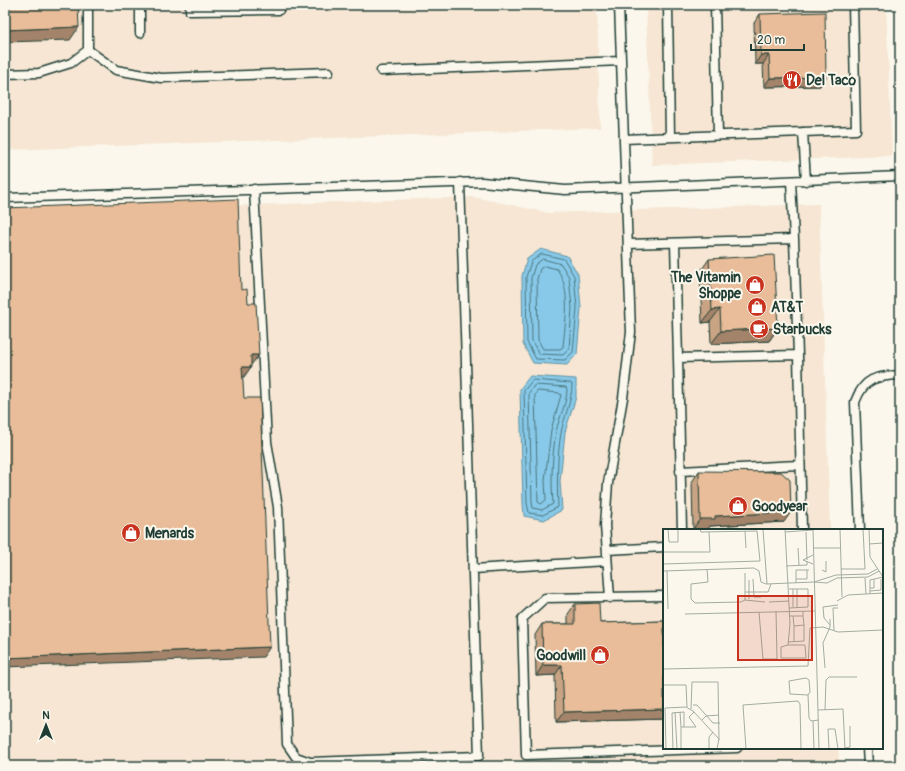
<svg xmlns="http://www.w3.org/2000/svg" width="905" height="771" font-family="Pangolin,sans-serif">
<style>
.built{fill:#f6e6d3}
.water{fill:#88c9e9;stroke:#5e91a1}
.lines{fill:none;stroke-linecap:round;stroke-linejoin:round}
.shore{stroke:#49757c;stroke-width:1}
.lane-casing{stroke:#1f3d34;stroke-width:11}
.lane{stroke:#fbf7ec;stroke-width:8}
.wall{fill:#c8a384;stroke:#1f3d34}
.shaded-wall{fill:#a3846b;stroke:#1f3d34}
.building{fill:#e9bd99;stroke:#1f3d34}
.labels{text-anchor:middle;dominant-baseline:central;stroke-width:4;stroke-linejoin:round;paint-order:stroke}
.poi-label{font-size:14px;font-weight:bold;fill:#1f3d34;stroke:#fbf7ec;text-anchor:start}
.inset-road{fill:none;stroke:#a3ada2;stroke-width:1}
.view{fill:#c8321e;fill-opacity:0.15;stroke:#c8321e;stroke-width:2}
.inset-edge{fill:none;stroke:#1f3d34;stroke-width:2}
</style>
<rect width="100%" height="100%" fill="#fbf7ec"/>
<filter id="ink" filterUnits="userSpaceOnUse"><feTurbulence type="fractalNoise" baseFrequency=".025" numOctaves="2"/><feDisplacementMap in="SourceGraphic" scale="8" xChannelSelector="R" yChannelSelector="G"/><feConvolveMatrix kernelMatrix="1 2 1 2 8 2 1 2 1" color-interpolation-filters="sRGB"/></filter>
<g filter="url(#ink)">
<path class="built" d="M5,5h592l3,123 -595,22z
M646,5h240l6,151 -240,9z
M473,197l76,16 270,-9 11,326h-166v218h174l1,13 -147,5h-687v-552z"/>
<path class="water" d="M541,249l26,7 11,18 3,34 -4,46 -10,11 -34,-2 -10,-19 -1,-68 5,-17z
M530,376l46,3v18l-11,35 -5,49 2,29 -18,10 -20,-4 -1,-13 -3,-114z"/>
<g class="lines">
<path class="shore" d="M542,254l22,5 10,17 3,32 -4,44 -8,8 -29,-1 -9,-17 -1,-65 5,-15z
M543,259l18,5 8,13 3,31 -3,41 -6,6 -24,-1 -7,-13 -1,-63 4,-13z
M545,266l12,3c15,21 8,53 6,78l-3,2h-17l-5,-9 -1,-61 3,-10z
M533,380l37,3 2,1c0,18 -8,32 -11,49 -4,24 -4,49 -3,74l-15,8 -14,-2 -2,-10 -3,-112z
M535,385l31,2 1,2c0,15 -8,28 -11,43 -4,24 -5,48 -3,72l-11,6 -9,-2 -1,-6 -3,-109z
M538,391l21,2 2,2 -10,35 -6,50 1,20 -5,4 -3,-2 -3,-107z"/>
<g class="lane-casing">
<path id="lane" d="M140,5v28
M190,5v6l89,-1
M668,5l2,132
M715,5l3,130
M88,50l28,20 45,8 168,-6
M381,71l240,-10
M5,74l34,-1 32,-10 17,-13v-45
M803,132l3,49
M624,139l232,-9 -3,-125
M254,189l13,253 11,65 9,237 9,13 14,5 169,-6 -19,-574
M5,198l477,-16 83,8 335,-14
M675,243l3,115 120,-3 -4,-116
M628,244l166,-5 -3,-58
M798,355l4,175
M678,358l4,172
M680,471l119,-6
M860,530l-5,-128c9,-24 21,-26 45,-27
M607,550l57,-3
M473,569l134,-8
M664,596l-119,2 -23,21 4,136 211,-7
M610,598l-5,-73 3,-42 15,-85 8,-66 -12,-327
M867,748l1,18"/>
</g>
<use href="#lane" class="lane"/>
</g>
<path class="wall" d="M760,14l66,63 -6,9 -56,1 -1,-23h-8l-1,-41z
M709,259l69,69 -9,13 -58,3 -1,-22 -8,1 -2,-51z
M699,471l85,51 -74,4 -2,3h-15l-1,-47z
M575,604l25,19 64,-2v98l-108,3 -1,-47 -19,1 -1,-41 7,-11h26v-10z"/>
<path class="shaded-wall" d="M79,27l-9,13 -65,2v-12z
M761,55h8l-6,9h-8z
M826,77l-6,9 -56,1 6,-9z
M720,309l-10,13 -8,1 10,-13z
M778,328l-9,13 -58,3 10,-13z
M251,355h8l-8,10h-8z
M242,367h9l-7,10h-9z
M791,512l-7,10 -74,4 -2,3h-15l7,-10 15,-3z
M270,647l-7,10 -258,10v-9z
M543,665h19l-7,10 -19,1z
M664,709v10l-108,3 8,-10z"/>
<path class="building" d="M5,5h73l1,22 -74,3z
M825,12l1,65 -56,1 -1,-23h-8l-1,-41z
M238,199l3,91 6,-1 1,14h8l3,52h-8v12h-9l2,31h16l10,249 -265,11v-450z
M774,255l4,73 -57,3 -1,-22 -8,1 -3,-51z
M699,471l82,1 9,8 1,32 -76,4v3h-15z
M599,603l1,20 64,-2v88l-100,3 -2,-47h-19l-1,-41h33v-20z"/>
</g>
<defs>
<g id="restaurant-disc" transform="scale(1)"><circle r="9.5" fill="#c8321e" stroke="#fbf7ec"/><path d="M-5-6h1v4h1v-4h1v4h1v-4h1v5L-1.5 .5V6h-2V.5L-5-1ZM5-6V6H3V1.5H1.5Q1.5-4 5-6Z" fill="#fff"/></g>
<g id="shop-disc" transform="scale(1)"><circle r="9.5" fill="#c8321e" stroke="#fbf7ec"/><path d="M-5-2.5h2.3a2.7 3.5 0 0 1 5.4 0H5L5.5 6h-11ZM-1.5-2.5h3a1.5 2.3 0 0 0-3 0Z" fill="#fff"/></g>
<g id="cafe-disc" transform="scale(1)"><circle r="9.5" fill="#c8321e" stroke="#fbf7ec"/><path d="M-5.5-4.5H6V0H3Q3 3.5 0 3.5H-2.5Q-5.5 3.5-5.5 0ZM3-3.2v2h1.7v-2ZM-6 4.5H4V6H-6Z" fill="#fff"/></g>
</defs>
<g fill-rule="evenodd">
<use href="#restaurant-disc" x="792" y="80"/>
<use href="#shop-disc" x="755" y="285"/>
<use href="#shop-disc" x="757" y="307"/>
<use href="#cafe-disc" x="759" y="329"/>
<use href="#shop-disc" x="738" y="506"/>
<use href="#shop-disc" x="131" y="533"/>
<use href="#shop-disc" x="600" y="655"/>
</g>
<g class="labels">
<g class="poi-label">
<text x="806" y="80">Del Taco</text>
<text x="741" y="277" text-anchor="end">The Vitamin<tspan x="741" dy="16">Shoppe</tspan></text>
<text x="771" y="307">AT&amp;T</text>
<text x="773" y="329">Starbucks</text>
<text x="752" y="506">Goodyear</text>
<text x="145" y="533">Menards</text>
<text x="586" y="655" text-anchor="end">Goodwill</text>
</g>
</g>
<g transform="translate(663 529)">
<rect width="220" height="220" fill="#fbf7ec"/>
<path class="inset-road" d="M5,0l1,13h9v-13M100,0l4,55M122,0l5,95 -2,21M150,0l6,220M177,0l2,68M206,0l1,28 13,20M82,2l1,17M122,3l28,-2M143,3l1,28M206,15l14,-1M135,19l1,17M150,19h27M0,23h47l-1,-20M0,35l97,-3 -3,-30 -56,1 -1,-3M150,35l-10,-4 10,-5M123,37l21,-1v-4M44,40l1,13 -17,2v15l4,4 46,-1 4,-2v-8h23l3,-8M178,40h24l-2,-40M159,41l4,2v-11M0,42l91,-3 5,3 2,11 5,2 48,-2 22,-7 32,-1 9,-5M4,42l1,38M82,44v19M202,49l1,16M90,50l1,18h7M133,50h11v-9M86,51v19M151,53l13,1 10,-5 31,-1 11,-6M133,54v-13h13M207,59h4v-9M126,60h19v18l-19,1M130,60v18M134,60v18M207,62l11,-1v-11M207,65v-14l13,-3M82,71l20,2M174,72l11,-6 35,-2M106,73l20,-1M96,83l4,47h14l-1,-48M22,85l130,-3M127,87h13v-5M130,87l1,10 10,-1 -1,-9M167,96l-6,-7 -1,-11 15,-2M131,97v15M171,102l-1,-23h5M125,113l16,-1v-16M125,116h17l1,13h-25v-11zM162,139l-2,-25 7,-16v-8M0,140l145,-3 2,-38 13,-1 15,5 45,-2M0,156h23l1,22M145,166l2,-3 -1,-12 -3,-2 -17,3 1,13 18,1 1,23 2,3 8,-1M30,176h4l16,18h7M28,180l1,-27h26l1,58M155,181l25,-1 2,40M162,181l1,-30 3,-3h28M12,183l2,37M17,183l1,15M39,191l4,-4 13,-1M150,192l1,28M182,219l5,-1v-21M3,220l-1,-41 21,-1 7,4 26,28 -2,10M10,220l-1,-36 12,-1v15M18,220v-22h15l-7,-10 5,-5M46,220v-12l4,-5M83,220l-3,-44 55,-4 2,3 1,45M166,220l-1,-20h7l3,20"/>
<path class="view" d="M75,67h74v64h-74z"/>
<rect width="220" height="220" class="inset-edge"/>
</g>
<rect width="905" height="771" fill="none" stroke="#fbf7ec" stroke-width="20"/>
<rect x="10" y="10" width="885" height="751" fill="none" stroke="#1f3d34" stroke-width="1.5" filter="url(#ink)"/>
<g transform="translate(46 725)" stroke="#fbf7ec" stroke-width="3" paint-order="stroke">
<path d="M0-3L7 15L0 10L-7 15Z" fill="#1f3d34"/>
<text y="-6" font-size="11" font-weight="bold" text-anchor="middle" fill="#1f3d34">N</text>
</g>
<path d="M751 44v6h53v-6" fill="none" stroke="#1f3d34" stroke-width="2"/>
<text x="757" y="44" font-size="12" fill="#1f3d34" stroke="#fbf7ec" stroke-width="3" paint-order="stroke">20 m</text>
</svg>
